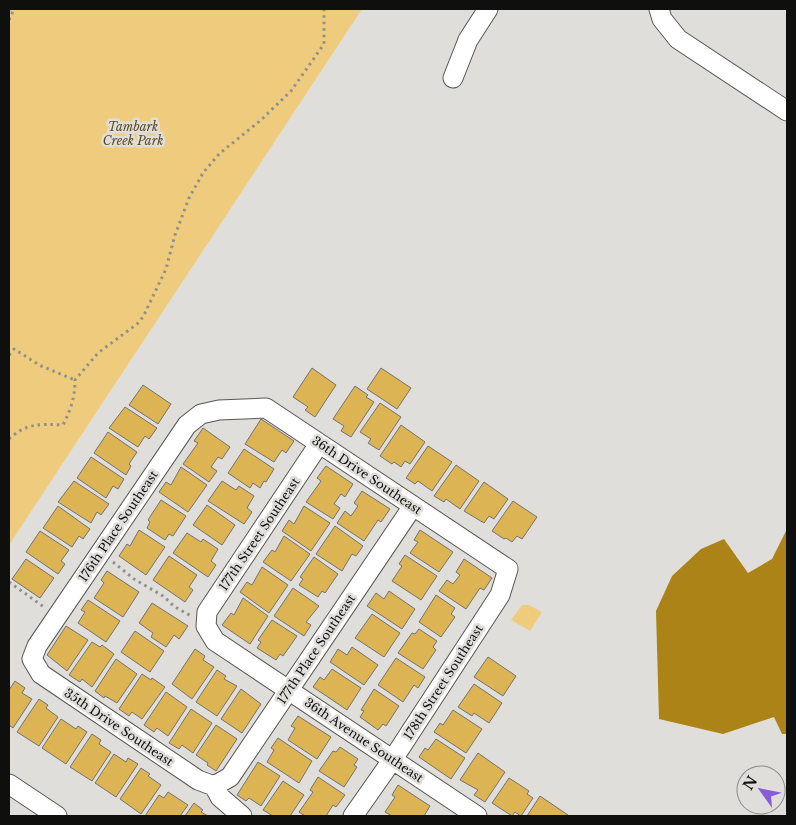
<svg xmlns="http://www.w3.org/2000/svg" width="796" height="825" font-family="'Libre Baskerville',serif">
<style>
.green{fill:#efcc7d}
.water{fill:#ab8316}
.building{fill:#ddb453;stroke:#74726f}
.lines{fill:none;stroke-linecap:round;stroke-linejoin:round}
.minor-casing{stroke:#585652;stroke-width:21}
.path{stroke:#92908d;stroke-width:3;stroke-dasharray:2.5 4;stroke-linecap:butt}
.minor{stroke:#fff;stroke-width:19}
.labels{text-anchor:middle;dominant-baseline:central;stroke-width:5;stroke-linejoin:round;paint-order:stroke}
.park-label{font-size:12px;font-style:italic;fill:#5b4a22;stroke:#e0deda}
.street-label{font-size:12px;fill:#0f0f0d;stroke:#e0deda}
</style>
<rect width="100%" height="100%" fill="#e0deda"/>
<path class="green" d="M9,9h353l-353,536z
M522,605h7l13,7 -12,19 -19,-11z"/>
<path class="water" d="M787,529v205h-5l-8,-17 -51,17 -64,-15 -3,-108 16,-35 29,-27 23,-10 24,34 24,-14z"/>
<path class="building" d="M312,368l24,17 -21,32 -10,-7 3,-3 -15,-10z
M381,368l30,20 -14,21 -30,-20z
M143,385l28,19 -13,20 -29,-19z
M355,386l13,9 -2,2 8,5 -23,35 -10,-6 3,-5 -11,-7z
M380,403l21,14 -22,33 -11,-7 3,-4 -11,-7z
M125,407l32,21 -8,11 -4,-3 -7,11 -29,-19z
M261,419l33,22 -8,12 -4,-3 -8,12 -29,-18z
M401,425l24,17 -15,22 -5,-3 -4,6 -7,-5 -2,2 -12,-8z
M203,428l27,19 -8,12 -4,-2 -7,10 6,4 -8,11 -26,-18 15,-21 -4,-2z
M108,432l29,20 -8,12 2,2 -5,9 -32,-22z
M428,446l24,16 -20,29 -14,-10 -3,3 -9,-6z
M244,449l30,20 -8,13 -2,-1 -4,7 -7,-5 -3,5 -22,-15z
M91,457l33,22 -6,10 -5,-3 -7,12 -29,-20z
M456,465l23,16 -19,28 -14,-10 -2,3 -10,-6z
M326,466l27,18 -8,13 -4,-3 -7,10 6,4 -7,11 -27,-17 15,-21 -4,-3z
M181,467l26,18 -19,27 -29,-20 7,-10 5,3z
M74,481l35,23 -8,11 -4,-3 -6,11 -33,-21z
M222,481l14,9 3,-4 15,10 -7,12 5,4 -8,12 -36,-23z
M484,482l24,17 -14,20 -5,-3 -5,7 -20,-12z
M362,491l28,18 -9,13 -3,-2 -14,21 -27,-18 8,-12 6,5 7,-10 -4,-3z
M161,500l25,16 -13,20 -4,-2 -4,6 -18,-12 3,-6 -2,-2z
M513,501l24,16 -15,22 -5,-3 -5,6 -6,-4 -2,1 -12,-8z
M207,505l28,20 -13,20 -29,-20z
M58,506l32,23 -7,10 -4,-3 -7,11 -29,-19z
M304,506l26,17 -19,28 -29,-20 7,-11 5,4z
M335,526l28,20 -7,10 -4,-2 -10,17 -26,-17z
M139,530l26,17 -19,28 -27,-19 8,-12 3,2z
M420,530l33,22 -14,20 -29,-19 8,-11 -4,-2z
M40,531l29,19 -8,11 4,3 -7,10 -32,-22z
M187,533l14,9 2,-3 15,10 -7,12 5,4 -8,12 -35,-24z
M284,536l26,18 -19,27 -28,-19 9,-12 3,2z
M405,555l32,21 -16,24 -29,-19 10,-15 -3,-2z
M169,556l28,19 -8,12 4,3 -8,12 -32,-22z
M314,557l24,17 -13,19 -3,-2 -4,6 -19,-12 4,-6 -3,-2z
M26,559l28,19 -14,20 -28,-19z
M464,559l28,19 -8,12 -4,-2 -14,21 -27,-18 8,-11 6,4 7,-9 -4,-3z
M262,567l26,18 -19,28 -29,-21 7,-10 5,3z
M107,571l32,21 -16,25 -29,-19 10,-15 -3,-3z
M293,588l26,18 -13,16 5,3 -7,11 -30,-20z
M389,591l26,18 -13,20 -35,-23 9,-13 8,6z
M436,595l19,13 -4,6 4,3 -14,20 -22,-15z
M243,598l25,18 -18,28 -28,-19 9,-12 3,2z
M88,600l32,21 -14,21 -28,-19 7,-11 -4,-2z
M152,603l36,23 -9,13 -5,-4 -8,12 -15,-10 2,-4 -14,-10z
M372,614l28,19 -16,24 -29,-19z
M272,620l25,16 -14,20 -3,-2 -4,6 -19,-12 4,-6 -3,-2z
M66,626l22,14 -21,31 -20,-16z
M419,629l18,12 -4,6 3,3 -13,19 -25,-16 14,-20 3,1z
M135,631l29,20 -14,21 -29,-20z
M92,642l8,5 2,-2 12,9 -22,33 -10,-8 -2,3 -11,-7z
M352,647l26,18 -14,20 -34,-23 8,-13 9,6z
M195,649l10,7 -2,4 11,7 -22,32 -20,-15z
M488,657l28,19 -13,20 -29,-19z
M396,658l29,19 -7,11 -4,-3 -11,17 -25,-17z
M116,659l21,15 -20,29 -12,-7 -1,2 -9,-7z
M332,669l29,19 -14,22 -34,-23 7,-10 4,3z
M217,670l9,6 -2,3 13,7 -20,30 -21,-14z
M142,674l9,6 1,-2 13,9 -23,32 -10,-7 -3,4 -10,-7z
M15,681l10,7 -3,5 10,6 -19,29 -4,-3v-35z
M474,684l28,19 -13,20 -15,-10 -2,3 -14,-9z
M241,689l20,15 -19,29 -21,-14z
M374,689l25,17 -13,20 -3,-2 -5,6 -18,-13 4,-6 -3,-1z
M166,692l21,15 -19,29 -11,-8 -3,4 -10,-7z
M39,699l9,6 -2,3 12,9 -19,29 -22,-14z
M191,709l21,14 -19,30 -11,-8 -3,4 -10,-6z
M453,710l29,19 -16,24 -32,-21 6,-9 3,2z
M298,716l33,21 -14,22 -29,-19 7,-12 -4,-2z
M61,719l15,10 2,-3 9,6 -21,32 -24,-16z
M216,725l21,14 -21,32 -9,-6 1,-2 -12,-8z
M92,734l9,6 -2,4 12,8 -19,29 -22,-14z
M278,738l34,23 -13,22 -32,-21 7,-12 -3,-2z
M436,739l29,19 -14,21 -32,-22 6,-9 3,2z
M340,747l18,12 -4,6 3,2 -13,20 -25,-16 14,-20 3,1z
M478,753l27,19 -20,30 -11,-7 4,-5 -18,-10z
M114,754l12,8 2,-4 10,6 -22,33 -21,-14z
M258,762l22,14 -19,30 -12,-8 -3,3 -9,-6z
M141,768l9,6 -2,2 13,9 -20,29 -21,-15z
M318,777l27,18 -9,12 -3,-2 -7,11h-21l-6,-4 14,-20 -3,-2z
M509,778l20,13 -2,3 6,4 -12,18 -6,-4 -3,4 -20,-13z
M283,781l21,14 -14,21h-17l-10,-6z
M398,785l32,21 -6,10h-32l-7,-4 10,-15 -3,-2z
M168,792l20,13 -8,11h-35l14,-21 5,3z
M540,796l28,19 -1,1h-40z
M194,803l9,7 -2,2 7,4h-23z"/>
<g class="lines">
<g class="minor-casing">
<path id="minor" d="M659,9l3,10 16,20 109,72
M453,78l15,-38 20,-31
M319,444l-112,168 -1,14 9,15 262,175
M9,784l48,32
M214,786l-16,-6 -157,-106 -9,-15 5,-13 150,-221 14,-11 18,-4 47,-2 242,161 -8,26 -107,164 -40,57
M214,786l16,-9 183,-271
M214,786l6,11 22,19"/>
</g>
<path class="path" d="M9,20l5,-11
M9,355l5,-6 27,17 34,14
M9,439c17,-16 31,-15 54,-14 8,-16 12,-28 12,-45l23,-27 39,-29 6,-7 23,-48 9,-34 14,-37 14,-25 16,-19 42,-34 30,-29 33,-47v-35
M113,562l21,17 29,17 12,11 16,9
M9,582l35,25"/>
<use href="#minor" class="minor"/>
</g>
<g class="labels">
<g class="park-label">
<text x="133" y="126">Tambark<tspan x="133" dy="14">Creek Park</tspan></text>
</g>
<g class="street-label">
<text transform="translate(367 475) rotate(34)">36th Drive Southeast</text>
<text transform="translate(118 526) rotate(-56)">176th Place Southeast</text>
<text transform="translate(259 534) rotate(-56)">177th Street Southeast</text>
<text transform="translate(316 649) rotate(-56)">177th Place Southeast</text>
<text transform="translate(443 682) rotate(-57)">178th Street Southeast</text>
<text transform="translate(119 727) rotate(34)">35th Drive Southeast</text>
<text transform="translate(364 740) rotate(34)">36th Avenue Southeast</text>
</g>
</g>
<rect width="796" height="825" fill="none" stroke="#0f0f0d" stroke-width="20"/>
<g transform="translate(761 790) rotate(303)"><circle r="24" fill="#e0deda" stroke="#8c8b88"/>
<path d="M0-4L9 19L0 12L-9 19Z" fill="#865dd7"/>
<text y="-8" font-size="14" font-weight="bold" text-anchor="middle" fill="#0f0f0d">N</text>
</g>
</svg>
